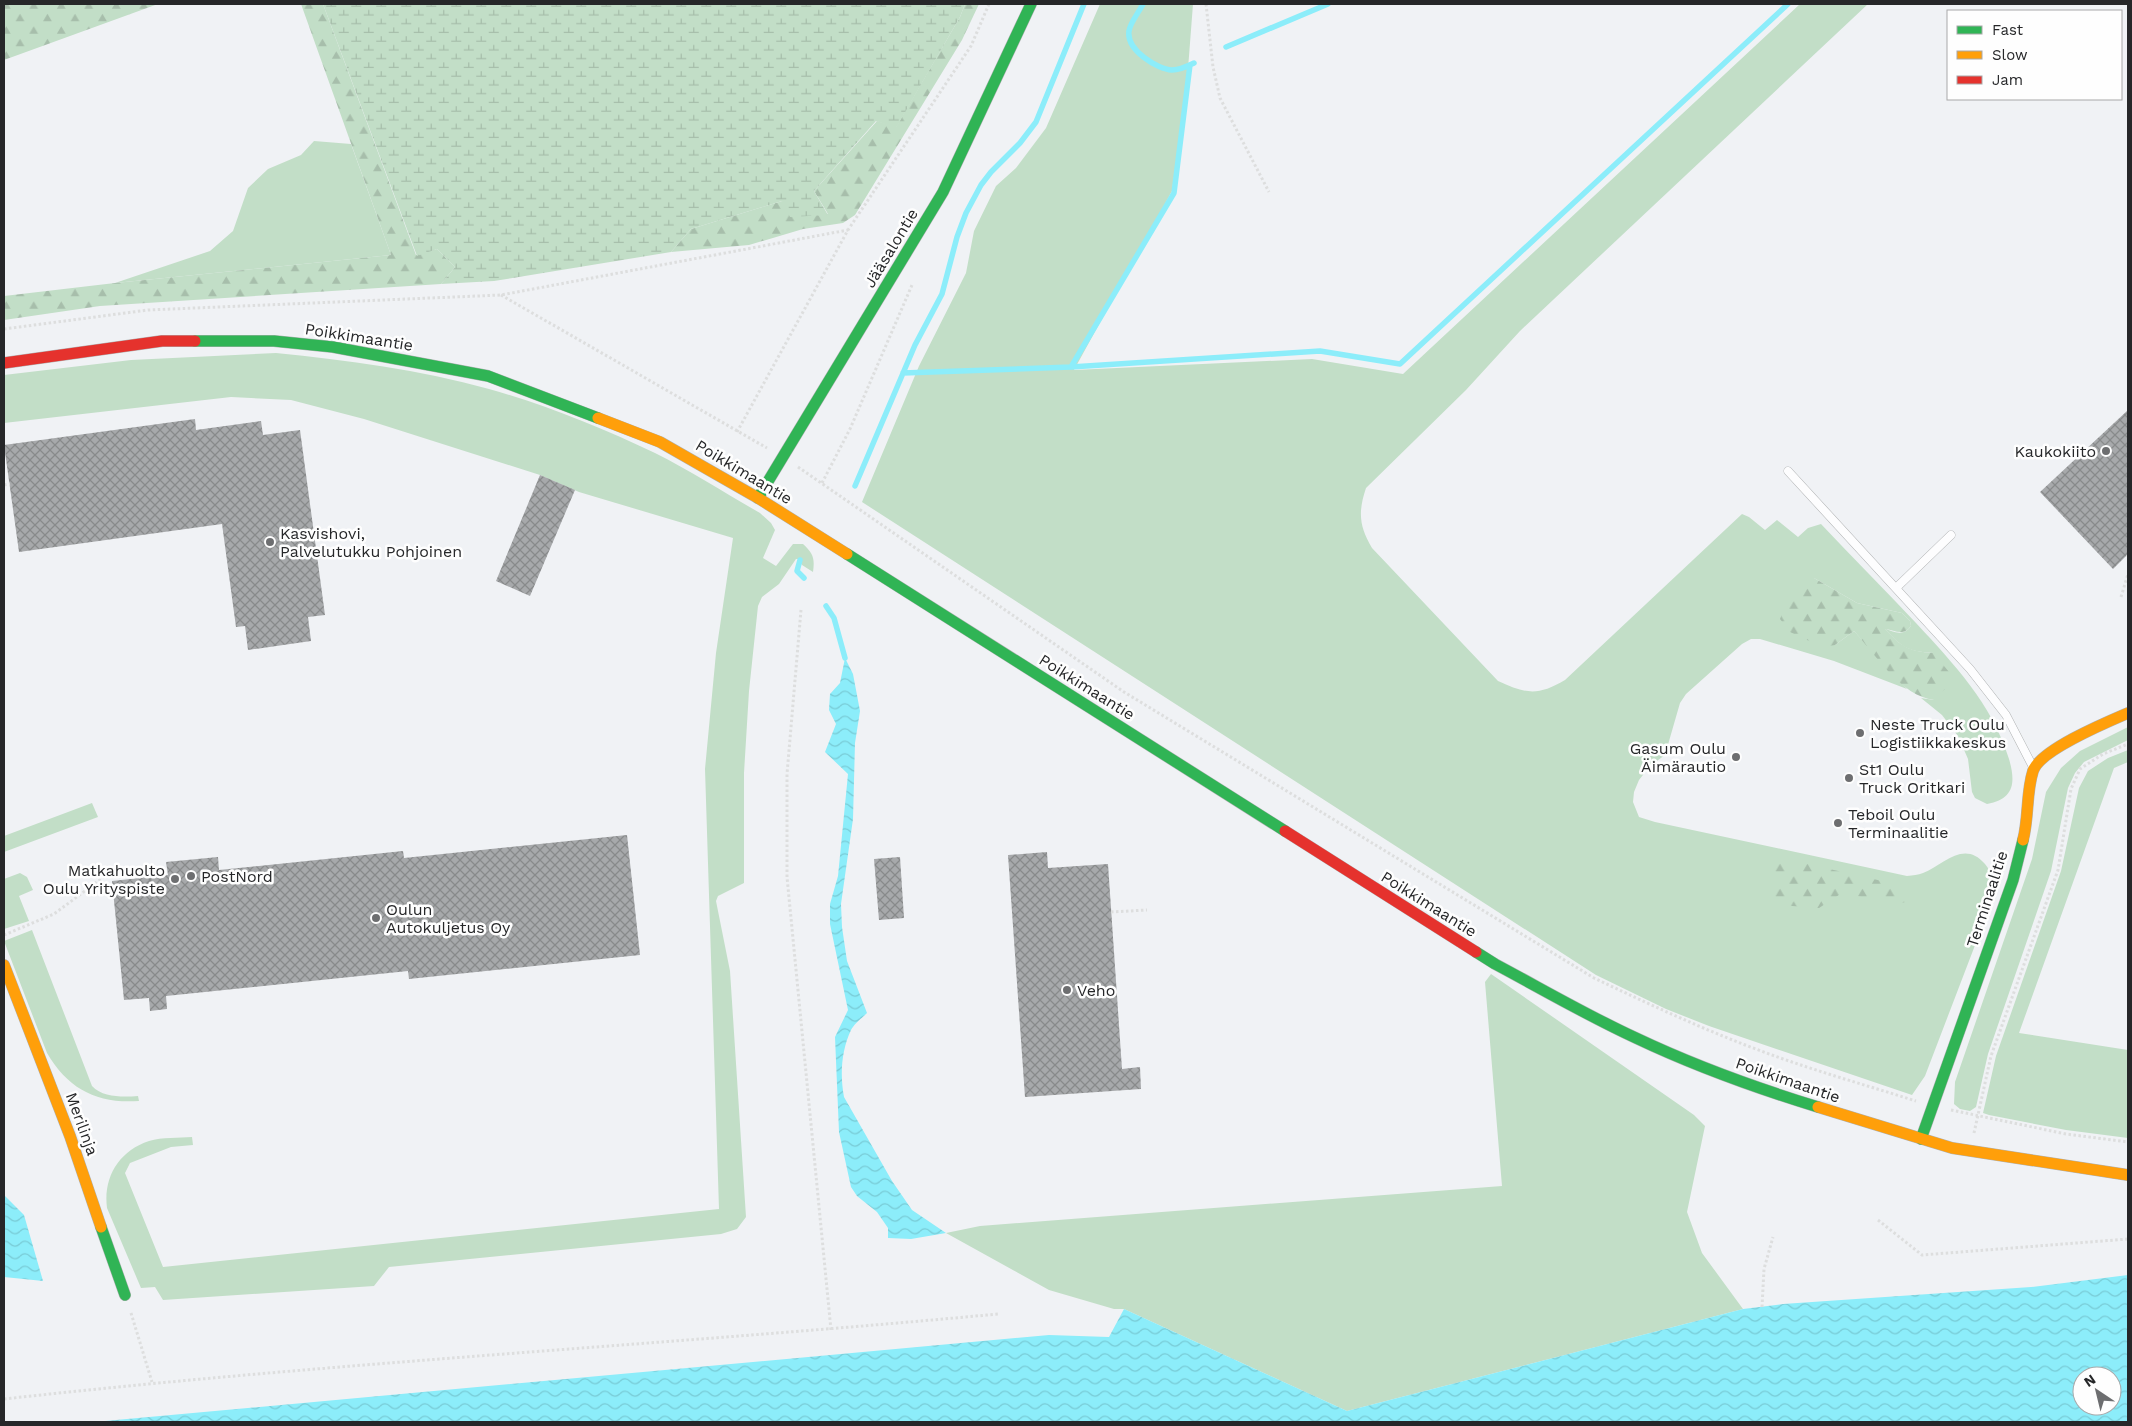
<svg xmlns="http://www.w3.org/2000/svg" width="2132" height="1426" font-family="'Work Sans',sans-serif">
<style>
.green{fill:#c2dec7}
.forest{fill:url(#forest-firs)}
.wetland{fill:url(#wetland-marsh)}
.water{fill:url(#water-waves);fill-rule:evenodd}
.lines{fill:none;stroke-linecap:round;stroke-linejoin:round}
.stream{stroke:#8cedfa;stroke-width:5.5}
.building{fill:url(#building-cross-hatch)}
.lane-casing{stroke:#afb1b2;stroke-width:9}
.fast-casing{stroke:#afb1b2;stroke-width:12}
.slow-casing{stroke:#afb1b2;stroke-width:12}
.jam-casing{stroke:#afb1b2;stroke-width:12}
.path{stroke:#dddede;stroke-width:3;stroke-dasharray:2.5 2.5;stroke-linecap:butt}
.lane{stroke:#fdfdfe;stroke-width:8}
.fast{stroke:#30b455;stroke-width:11}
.slow{stroke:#ff9f0a;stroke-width:11}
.jam{stroke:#e5322d;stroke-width:11}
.poi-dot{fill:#6d6e70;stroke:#fefefe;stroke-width:2}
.labels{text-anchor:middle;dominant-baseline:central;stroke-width:5;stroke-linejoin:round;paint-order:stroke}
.street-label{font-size:16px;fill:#262729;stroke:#fefefe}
.poi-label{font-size:16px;fill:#262729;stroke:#fefefe;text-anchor:start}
</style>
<defs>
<pattern id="forest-firs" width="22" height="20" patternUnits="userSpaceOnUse" patternTransform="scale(1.25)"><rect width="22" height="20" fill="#c2dec7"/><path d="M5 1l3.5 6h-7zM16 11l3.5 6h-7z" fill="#a7beab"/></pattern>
<pattern id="wetland-marsh" width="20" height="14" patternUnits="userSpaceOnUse" patternTransform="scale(1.25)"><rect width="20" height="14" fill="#c2dec7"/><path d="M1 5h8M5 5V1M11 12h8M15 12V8" fill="none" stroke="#a7beab"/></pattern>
<pattern id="water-waves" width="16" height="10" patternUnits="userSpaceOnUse" patternTransform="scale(1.25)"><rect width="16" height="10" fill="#8cedfa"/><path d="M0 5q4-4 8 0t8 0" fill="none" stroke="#79cbd6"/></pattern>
<pattern id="building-cross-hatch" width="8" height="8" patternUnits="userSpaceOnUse" patternTransform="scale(1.25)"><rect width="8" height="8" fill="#a7a9ab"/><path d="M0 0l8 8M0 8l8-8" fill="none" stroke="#888a8b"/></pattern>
</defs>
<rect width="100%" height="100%" fill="#f0f2f5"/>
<path class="green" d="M1100,4h93l-6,78 -15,109 -98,179 238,-11 91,15 397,-370h68l-348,327 -54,59 -100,98c-8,24 -7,38 6,60l126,133c28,13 40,15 67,-1l177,-166 7,3 16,13 12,-10 21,17 10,-9 13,-4c31,33 64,66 95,99 38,41 76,81 93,136 7,24 5,40 -22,45l-12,-6 -3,-6 -4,-33 -10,-23 -16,-21 -21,-17 13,2 -1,-47c-27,-2 -31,-6 -49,-25 10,4 19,9 27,-2l-1,-5 -8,-8 -45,-10 -43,-25 21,67 19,-14 53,58 -73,-28 -74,-22h-9l-9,5 -56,50 -6,9 -15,52 -15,11 -11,14 -5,12 -1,10 6,15 16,5 252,54c6,-1 11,-1 16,-3 20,-8 41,-34 62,-9 7,9 10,17 10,29l-70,183 -13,19 -203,-69 -43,-17 -70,-34 -734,-473 57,-136 47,-93 8,-42 22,-45 20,-18 30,-40z
M314,141l37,3 40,111 -276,28 95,-32 23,-20 15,-43 20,-19 33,-14z
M276,353c71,7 144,17 213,36 57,16 113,39 166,64 36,18 70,40 105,60l11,10 4,7 -12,28 13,8 17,-22h10c10,9 12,14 10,28l-11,-7 -3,-6h-3l-17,25 -17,13 -4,9 -9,85 -5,82v110l-26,13 -2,5 14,70 16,246 -9,12 -16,5 -332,33 -15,19 -211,14 -8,-13 -14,1 -34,-80c-4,-31 12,-57 42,-67 13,-4 30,-3 43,-4l1,8 -22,2 -41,16 -5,10 38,94 556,-58 -14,-440 11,-116 17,-115 -154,-46 -39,-17 -176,-56 -73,-19 -60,-3 -227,26v-48l127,-15z
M2128,727v13l-44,22 -9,11 -7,15 -17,83 -63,183 -12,53 -6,4 -10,-2 -6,-5 1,-22 77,-223 14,-67 15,-24 19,-17z
M2128,750v12l-14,6 -95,265 109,17v88l-62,-8 -77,-15 -6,-2 13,-57 65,-185 18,-83 9,-17 20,-13z
M92,803l6,14 -94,35v-16z
M20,873l7,4 6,13 -14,6 10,25 -25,8v-50z
M32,930l60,156c11,12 32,11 46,10l1,5c-42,3 -71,-12 -92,-48l-43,-112z
M1491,974l203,141 11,11 -18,86 15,41 41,56 -396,102 -223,-102h-10l-65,-19 -103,-57 34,-7 522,-40 -17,-204z"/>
<path class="forest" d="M4,4h154l-154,56z
M301,4h22l93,251 21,-6 18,18 -14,17 -341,22 -96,14v-24l111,-13 276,-28z
M965,4h14l-17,36 -107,175 -12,8 -40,6 -54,16 -78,7 20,-23 91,-28 46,13 -14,-23 63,-70 19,6 64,-110z
M1806,578h8l43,25 45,10 8,8 1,5c-8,11 -16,4 -26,3 17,18 23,22 48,24l22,26 -21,21c-33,-4 -58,-45 -80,-69l-19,14 -13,2 -32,-15 -10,-13 8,-20z
M1782,860h8l114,26 4,11 -2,5 -10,2 -54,-11 -23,15 -40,-3 -8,-10v-24z"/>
<path class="wetland" d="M323,4h642l-5,13 -64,111 -20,-7 -62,70 14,24 -38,2 -8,-16 -91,28 -20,23 -177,29 -53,3 14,-17 -18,-18 -20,7z"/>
<path class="water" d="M845,658l8,16 7,37 -5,32 -2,76 -12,85 1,23 5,34 20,52c-5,5 -13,11 -16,17 -10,21 -11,46 -7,67l48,84 20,29 34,23 -35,6 -23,-1v-10l-11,-16 -20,-16 -6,-9 -12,-55 -4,-95 13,-27 -18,-86v-20l8,-28 10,-102 -23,-22 11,-28 -7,-14 1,-16 10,-11z
M4,1195l20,20 19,66 -39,-4z
M2128,1275v147h-2034l955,-87 60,2 15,-28 223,102 396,-102 40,-5 248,-17zM2082,1376h30v30h-30z"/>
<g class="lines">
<path class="stream" d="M1143,4c-4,8 -13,19 -14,27 -3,19 28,38 43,39 7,0 16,-4 22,-7
M1226,47l102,-43
M1071,367l249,-16 80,13 388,-360
M903,373l168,-6 103,-174 16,-128
M855,486l60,-141 27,-51 15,-57 9,-24 15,-28 10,-13 29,-29 16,-21 48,-118
M800,560l-3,11 7,7
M826,606l8,12 11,40"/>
</g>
<path class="building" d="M2128,410v144l-15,15 -73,-77z
M195,419l1,11 65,-9 2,14 37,-5 25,185 -17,2 3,24 -63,9 -3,-24 -9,1 -14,-103 -203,28 -15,-107z
M540,475l35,15 -45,106 -34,-15z
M627,835l13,120 -231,24 -1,-8 -242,25 1,13 -17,2 -1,-13 -25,2 -12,-119 56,-6 -2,-13 52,-5 1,13 184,-19 1,7z
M1047,852l1,16 60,-4 14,205 18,-2 1,22 -116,8 -17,-242z
M900,857l4,61 -25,2 -5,-61z"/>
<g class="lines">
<g class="lane-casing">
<path id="lane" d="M1788,471l182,198 36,46 27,52
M1896,588l55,-53"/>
</g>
<g class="fast-casing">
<path id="fast" d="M195,341h79l59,6 155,29 110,42
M758,498l185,-306 88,-188
M847,554l438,277
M1476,952l19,12c47,25 93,52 141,74 59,28 120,50 182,69
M1921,1139l92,-259 10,-40
M101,1227l24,68"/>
</g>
<g class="slow-casing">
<path id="slow" d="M598,418l62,24 98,56 89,56
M2023,840c6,-23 3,-47 10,-69 7,-21 74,-49 95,-58
M4,965l66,171 31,91
M1818,1107l134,41 176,27"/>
</g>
<g class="jam-casing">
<path id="jam" d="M4,363l158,-22h33
M1285,831l191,121"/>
</g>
<path class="path" d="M1206,4l7,63 7,31 49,94
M501,295l266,153
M4,329l144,-19 353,-15 347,-65
M737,432l111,-202 123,-184 18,-42
M798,467l326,225 470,286c65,31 130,61 198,84 41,14 83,26 124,39
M822,483l28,-54 62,-144
M4,485l6,-1
M2127,555l1,1
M2121,597l7,-23
M801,610l-14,164v103l44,453
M1111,912l36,-2
M4,935l50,-21 51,-38 12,-2
M1951,1110l115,24 62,8
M1974,1133l17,-77 67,-186 13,-81 9,-20 23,-15 25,-10
M1878,1220l44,35 206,-16
M1762,1307l2,-38 9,-32
M131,1313l21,69
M4,1399c330,-37 663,-54 994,-85"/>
<use href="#lane" class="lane"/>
<use href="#fast" class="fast"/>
<use href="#slow" class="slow"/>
<use href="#jam" class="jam"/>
</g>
<g class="poi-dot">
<circle cx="2106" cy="451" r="5"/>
<circle cx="270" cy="542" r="5"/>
<circle cx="1860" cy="733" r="5"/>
<circle cx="1736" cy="757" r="5"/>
<circle cx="1849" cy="778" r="5"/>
<circle cx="1838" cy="823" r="5"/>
<circle cx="191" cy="876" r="5"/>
<circle cx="175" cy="879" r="5"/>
<circle cx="376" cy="918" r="5"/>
<circle cx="1067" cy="990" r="5"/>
</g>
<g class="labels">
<g class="street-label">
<text transform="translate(891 248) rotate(-59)">Jääsalontie</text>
<text transform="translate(359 337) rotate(9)">Poikkimaantie</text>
<text transform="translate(744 472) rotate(31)">Poikkimaantie</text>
<text transform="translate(1087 687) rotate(32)">Poikkimaantie</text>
<text transform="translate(1987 899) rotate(-72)">Terminaalitie</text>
<text transform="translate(1429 904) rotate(32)">Poikkimaantie</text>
<text transform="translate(1788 1080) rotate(19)">Poikkimaantie</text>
<text transform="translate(82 1124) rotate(70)">Merilinja</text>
</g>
<g class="poi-label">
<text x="2096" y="451" text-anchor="end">Kaukokiito</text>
<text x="280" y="533">Kasvishovi,<tspan x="280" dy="18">Palvelutukku Pohjoinen</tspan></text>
<text x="1870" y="724">Neste Truck Oulu<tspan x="1870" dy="18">Logistiikkakeskus</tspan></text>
<text x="1726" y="748" text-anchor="end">Gasum Oulu<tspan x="1726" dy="18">Äimärautio</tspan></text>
<text x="1859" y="769">St1 Oulu<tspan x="1859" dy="18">Truck Oritkari</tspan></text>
<text x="1848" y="814">Teboil Oulu<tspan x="1848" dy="18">Terminaalitie</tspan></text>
<text x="165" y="870" text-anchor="end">Matkahuolto<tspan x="165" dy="18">Oulu Yrityspiste</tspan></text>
<text x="201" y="876">PostNord</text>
<text x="386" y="909">Oulun<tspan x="386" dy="18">Autokuljetus Oy</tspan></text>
<text x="1077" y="990">Veho</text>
</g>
</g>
<rect width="2132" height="1426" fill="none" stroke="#262729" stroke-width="10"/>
<rect x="1947" y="10" width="175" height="90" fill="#fefefe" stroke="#a8a8a9"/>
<rect x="1957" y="26" width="25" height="8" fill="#30b455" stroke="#a8a8a9"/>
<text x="1992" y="35" font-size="15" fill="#262729">Fast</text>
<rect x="1957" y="51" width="25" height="8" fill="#ff9f0a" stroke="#a8a8a9"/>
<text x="1992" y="60" font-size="15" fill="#262729">Slow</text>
<rect x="1957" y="76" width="25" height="8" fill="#e5322d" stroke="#a8a8a9"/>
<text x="1992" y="85" font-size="15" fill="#262729">Jam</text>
<g transform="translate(2097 1391) rotate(325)"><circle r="24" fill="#fefefe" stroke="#a8a8a9"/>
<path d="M0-4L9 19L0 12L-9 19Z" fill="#6d6e70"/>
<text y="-8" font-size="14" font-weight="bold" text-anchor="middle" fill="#262729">N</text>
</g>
</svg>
